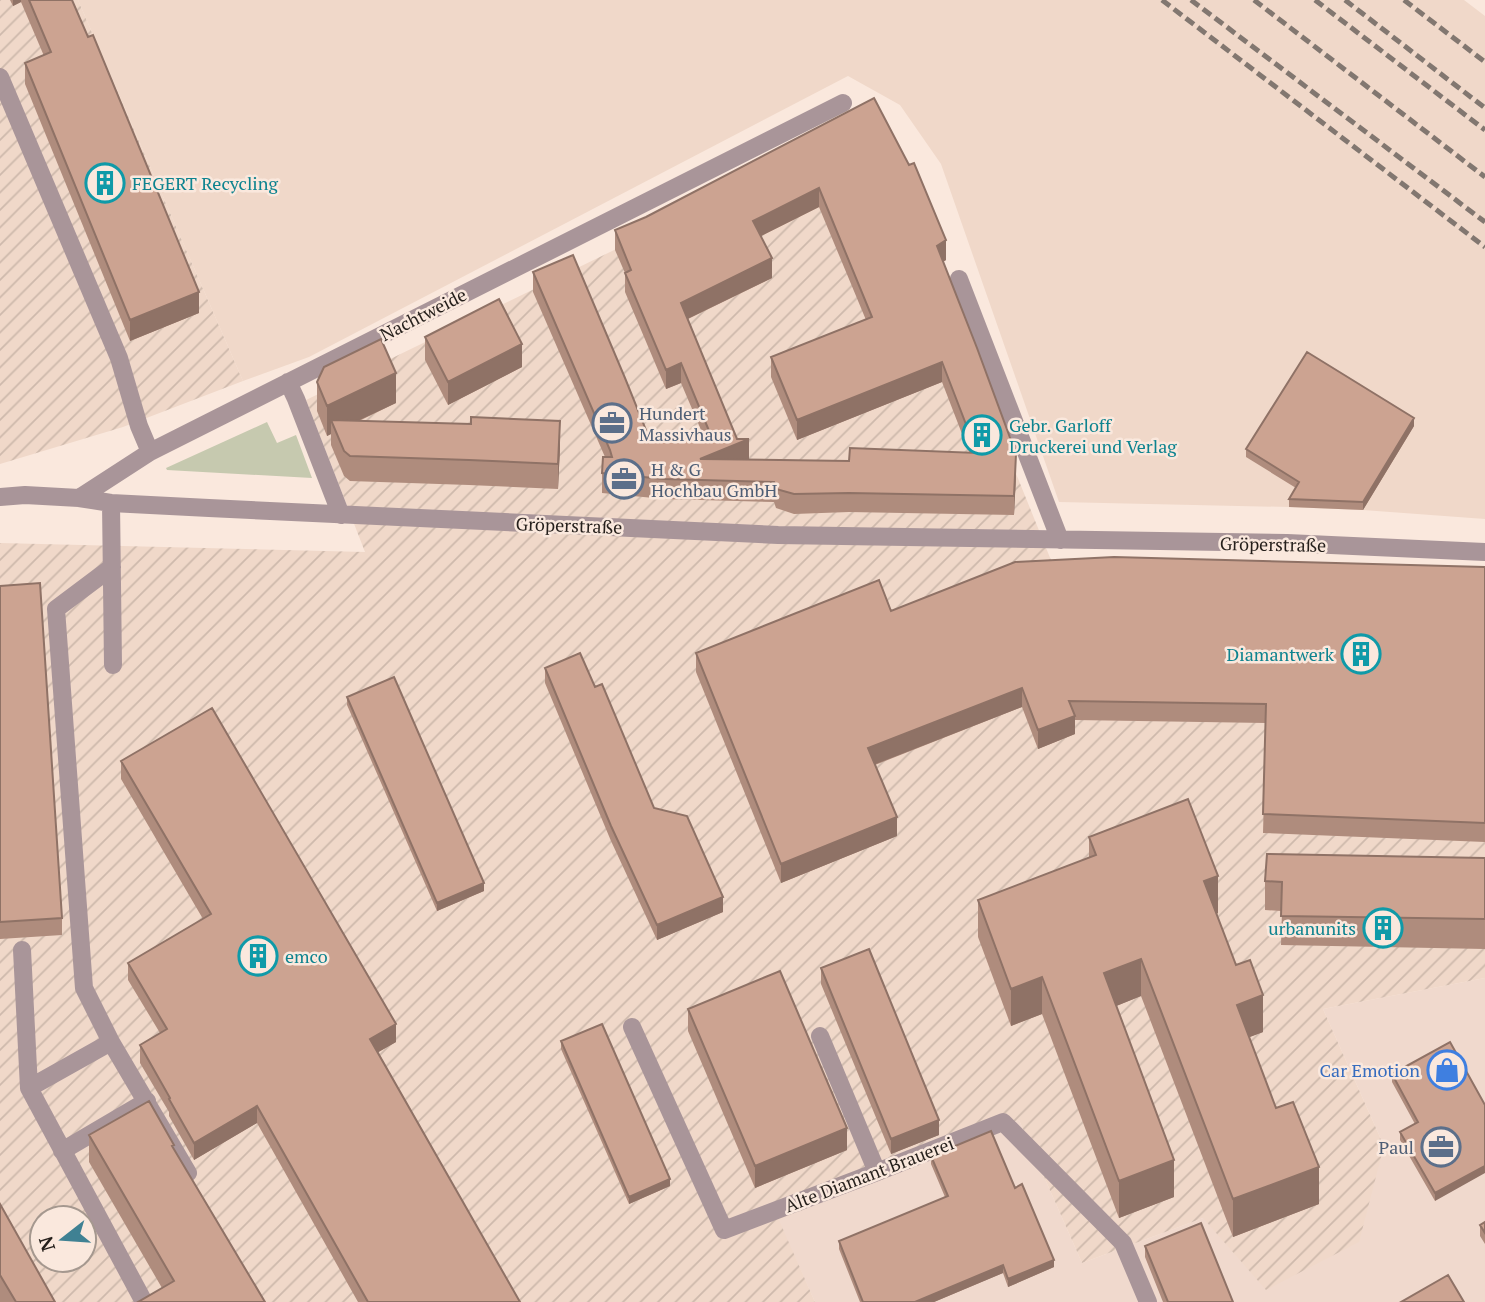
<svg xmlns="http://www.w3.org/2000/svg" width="1485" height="1302" font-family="'PT Serif',serif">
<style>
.commercial{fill:#f0d9cd}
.industrial{fill:url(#industrial-furrows);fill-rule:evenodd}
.built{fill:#f0d8c9}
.grass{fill:#c6c9af}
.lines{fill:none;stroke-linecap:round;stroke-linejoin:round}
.minor{stroke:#a99599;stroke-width:18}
.rail{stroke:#827770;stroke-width:5;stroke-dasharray:10 5;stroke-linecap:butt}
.wall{fill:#af8c7d;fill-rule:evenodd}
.shaded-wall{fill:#8f7266}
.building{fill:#cca391;stroke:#8f7266;stroke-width:2;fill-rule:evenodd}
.labels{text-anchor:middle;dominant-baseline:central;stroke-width:5;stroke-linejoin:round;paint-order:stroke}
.culture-label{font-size:18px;fill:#0d838f;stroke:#fae8dd;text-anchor:start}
.street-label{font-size:18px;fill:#251f1b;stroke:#fae8dd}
.service-label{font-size:18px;fill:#4e5e75;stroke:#fae8dd;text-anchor:start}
.shop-label{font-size:18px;fill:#366cbe;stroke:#fae8dd;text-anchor:end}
</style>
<defs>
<pattern id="industrial-furrows" width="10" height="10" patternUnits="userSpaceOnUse" patternTransform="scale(1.75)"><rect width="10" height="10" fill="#f0d8c9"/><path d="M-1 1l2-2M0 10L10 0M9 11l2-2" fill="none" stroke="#ceb9ac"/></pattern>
</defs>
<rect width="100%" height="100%" fill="#fae8dd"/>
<path class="commercial" d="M1485,978v324h-670l-37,-82 241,-100 63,143 121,-45 181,-72 -61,-137z"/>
<path class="industrial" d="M0,0h78l165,381 -120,46 -123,37z
M873,124l25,57 161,399 426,6v392l-162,31 61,137 -25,96 -93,48 -63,-72 -121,45 -63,-143 -240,100 36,82h-815v-759l365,9 -59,-152zM42,1218h42v42h-42z"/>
<path class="built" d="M78,0h1386l21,16v503l-122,-9 -74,-3 -230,-5 -118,-338 -41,-59 -52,-29 -539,281 -66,24z"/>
<path class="grass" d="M267,422l10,21 19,-8 16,43 -145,-8 -1,-2z"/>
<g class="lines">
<path class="minor" d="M0,77l119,281 20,68 11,26
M959,279l101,261
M288,382l8,17 45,116
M0,497l25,-2 54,3 32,5 98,5 569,27 509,8 198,9
M79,498l71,-46 693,-349
M111,503l2,162
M112,567l-56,42 28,379 27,54 77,131
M22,950l7,138 115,214
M632,1027l92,203 153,-58 126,-50 120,121 25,59
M820,1036l57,136
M29,1088l82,-46
M62,1151l85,-50"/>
<path class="rail" d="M1162,0l323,247
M1191,0l294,222
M1254,0l231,177
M1315,0l170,130
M1345,0l140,108
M1404,0l81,62"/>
</g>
<path class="wall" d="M10,0h62l127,313 -69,28 -105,-257v-21l19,-7 -23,-54 -8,4z
M874,98l72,162 -3,2 73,211 -2,42 -165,-3 -55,2 -18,-6 -2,-6 -110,-3 -62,-6v-20l3,-16 -72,-165v-20l115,163 56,2 -23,-54 -15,6 -41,-97v-19l-10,-23v-20l31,-13zM819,207l47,113 -95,37v20l26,63 145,-58 27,70 -120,9 -102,-2h2l-12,-20 -49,-120 84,-41 -11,-42z
M425,337l97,30 -74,38 -23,-45z
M317,382l79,21 -37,18 201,25 -2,43 -89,-4 -119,-4 -6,-5 -13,-31v-11l-4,2 -10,-25z
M1414,426l-51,84 -74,-3v-8l7,-11 -50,-31v-8z
M1485,567v275l-222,-9 3,-110 -191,-3v14l-37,15 -16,-42 -147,58 22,71 -116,47 -85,-211v-19l195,-42z
M0,586l62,332v17l-62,4z
M545,668l50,19 59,121 69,104 -66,28 -46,-99 -66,-158z
M347,697l137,194 -47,20 -90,-206z
M121,761l275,281 -18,10 142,250h-162l-101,-179 -63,37 -25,-44v-4l-29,-49v-18l20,-12 -32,-53v-17l75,-44 -82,-140z
M1089,837l129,76 -2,1 47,118 -14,5 27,71 43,96 -86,33 -92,-241 -25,10 58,191 -55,21 -77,-204 -31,12 -33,-89v-37l111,-42z
M1485,858v91l-204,-4 1,-34 -17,-1v-29z
M821,968l118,167 -48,19 -70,-170z
M688,1009l159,141 -92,38 -67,-157z
M561,1041l109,145 -41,18 -68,-155z
M1450,1042l-15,159 -35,-61v-8l15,-8 -23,-42v-8z
M89,1135l85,14 91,153 -103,-14 -73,-126z
M931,1156l84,32 39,79 -46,20 -5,-14 -69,29h-74l-21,-53v-8l106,-44 -14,-33z
M0,1204l55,98h-55z
M1485,1222v22l-5,-8v-11z
M1145,1246l88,56h-70l-18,-45z"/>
<path class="shaded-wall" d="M13,0h8v2l-8,4z
M819,188v19l-66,33v-19z
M946,240v20l-9,5v-19z
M772,258v20l-91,44v-19z
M199,292v21l-69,28v-21z
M522,344v23l-74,38v-23z
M942,362v20l-145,58v-20z
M681,363v20l-15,6v-19z
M396,373v30l-60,28 -5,-11v14l-4,2v-30z
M1414,418v8l-51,84v-8z
M560,421v25l-2,43v-25z
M749,439v20l-49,19v-19z
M1016,454v19l-2,42v-19z
M1022,688v19l-154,60v-19z
M1075,716v18l-37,15v-19z
M897,817v19l-116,47v-19z
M1218,876v37l-14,5v-37z
M484,883v8l-47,20v-8z
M723,897v15l-66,28v-15z
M1141,959v37l-37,15v-38z
M1042,977v37l-31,12v-37z
M1263,995v37l-26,10v-37z
M396,1024v18l-26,15v-18z
M257,1106v17l-63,37v-17z
M939,1120v15l-48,19v-15z
M847,1128v22l-92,38v-22z
M1174,1160v37l-55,21v-37z
M1485,1166v7l-50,28v-8z
M1319,1167v37l-86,33v-38z
M670,1179v7l-41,18v-7z
M1054,1260v7l-46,20v-8z
M1003,1265v8l-69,29h-19z"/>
<path class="building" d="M29,0h43l16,37 5,-2 106,257 -69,28 -105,-257 26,-11z
M874,98l35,67 5,-2 32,77 -9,6 40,102 39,106 -2,42 -165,-3 -55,1 -18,-5 -2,-7 -110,-3 -62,-6 1,-16h9l-2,-7 -77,-178 40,-17 52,123 23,57 64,3 -31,-75 -15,7 -41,-97 6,-3 -16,-40 31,-13zM819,188l53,129 -101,40 26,63 145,-58 35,91 -127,-5 -1,13 -149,-2 49,-20h-12l-56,-136 91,-45 -19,-37z
M499,299l23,45 -74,38 -23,-45z
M381,339l15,34 -69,33 -10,-24 7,-15z
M1307,352l107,66 -51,84 -74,-3 10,-17 -53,-33z
M471,417l89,4 -2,43 -89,-4 -119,-4 -6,-5 -13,-31 140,4z
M1114,557l371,10v256l-222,-9 3,-110 -197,-3 6,15 -37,14 -16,-42 -154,60 29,69 -116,47 -85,-211 183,-73 12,31 124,-49z
M40,583l22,335 -62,4v-336z
M580,653l15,34 7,-3 52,124 33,8 36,81 -66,28 -46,-99 -66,-158z
M394,677l90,206 -47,20 -90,-206z
M212,708l184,316 -26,15 150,263h-152l-111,-196 -63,37 -25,-44 1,-1 -30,-53 27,-16 -39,-66 83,-49 -90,-153z
M1188,799l30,77 -14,5 32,84 14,-5 13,35 -26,10 39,103 17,-6 26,65 -86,32 -92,-240 -37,14 70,187 -55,21 -77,-204 -31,12 -33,-89 118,-45 -7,-18z
M1267,854l218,4v61l-204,-3 1,-34 -17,-1z
M869,949l70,171 -48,19 -70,-171z
M780,971l67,157 -92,38 -67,-157z
M602,1024l68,155 -41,18 -68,-156z
M1450,1042l35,63v61l-50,27 -35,-61 18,-10 -26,-48z
M149,1101l25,44 -2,1 93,156h-127l36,-21 -85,-146z
M991,1131l24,57 7,-4 32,76 -46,19 -5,-14 -88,37h-52l-24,-61 109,-45 -17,-40z
M0,1204l55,98h-39l-16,-27z
M1485,1222v11l-5,-8z
M1201,1223l32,79h-65l-23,-56z
M1448,1275l16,27h-63z"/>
<defs>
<g id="building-ring" transform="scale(2.0125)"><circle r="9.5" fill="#fae8dd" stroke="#0f9aa8" stroke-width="1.5"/><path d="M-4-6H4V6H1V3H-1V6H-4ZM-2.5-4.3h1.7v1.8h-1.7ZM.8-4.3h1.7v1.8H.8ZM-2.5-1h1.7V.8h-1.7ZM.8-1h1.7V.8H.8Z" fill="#0f9aa8"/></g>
<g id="office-ring" transform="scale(2.0125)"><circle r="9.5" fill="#fae8dd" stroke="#5c6f8a" stroke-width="1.5"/><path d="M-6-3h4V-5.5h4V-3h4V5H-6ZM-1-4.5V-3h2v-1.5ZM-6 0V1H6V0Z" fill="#5c6f8a"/></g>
<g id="shop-ring" transform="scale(2.0125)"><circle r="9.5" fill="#fae8dd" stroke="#3f7fe0" stroke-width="1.5"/><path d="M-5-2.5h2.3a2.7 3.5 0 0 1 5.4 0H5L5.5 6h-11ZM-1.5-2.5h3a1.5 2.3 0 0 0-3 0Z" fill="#3f7fe0"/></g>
</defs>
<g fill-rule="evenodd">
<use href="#building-ring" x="105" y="183"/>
<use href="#office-ring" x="612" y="423"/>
<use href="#building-ring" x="982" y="435"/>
<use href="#office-ring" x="624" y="479"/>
<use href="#building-ring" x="1361" y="654"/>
<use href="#building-ring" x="1383" y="928"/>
<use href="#building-ring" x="258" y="956"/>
<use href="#shop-ring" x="1447" y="1070"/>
<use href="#office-ring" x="1441" y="1147"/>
</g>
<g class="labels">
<g class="culture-label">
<text x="132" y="183">FEGERT Recycling</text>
<text x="1009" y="425">Gebr. Garloff<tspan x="1009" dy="21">Druckerei und Verlag</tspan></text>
<text x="1334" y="654" text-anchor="end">Diamantwerk</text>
<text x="1356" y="928" text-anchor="end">urbanunits</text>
<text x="285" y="956">emco</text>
</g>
<g class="street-label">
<text transform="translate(423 314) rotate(-27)">Nachtweide</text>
<text transform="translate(569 525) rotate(2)">Gröperstraße</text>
<text transform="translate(1273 544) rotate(1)">Gröperstraße</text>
<text transform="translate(869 1174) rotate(-21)">Alte Diamant Brauerei</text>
</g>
<g class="service-label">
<text x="639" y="413">Hundert<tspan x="639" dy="21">Massivhaus</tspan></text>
<text x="651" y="469">H &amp; G<tspan x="651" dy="21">Hochbau GmbH</tspan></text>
<text x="1414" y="1147" text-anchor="end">Paul</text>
</g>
<g class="shop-label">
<text x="1420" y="1070">Car Emotion</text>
</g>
</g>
<g transform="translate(63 1239) rotate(253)"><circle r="33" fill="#fae8dd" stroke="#a5988f" stroke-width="2"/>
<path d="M0-5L12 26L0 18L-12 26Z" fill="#3f8193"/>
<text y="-10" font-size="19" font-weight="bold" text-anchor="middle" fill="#251f1b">N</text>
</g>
</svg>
